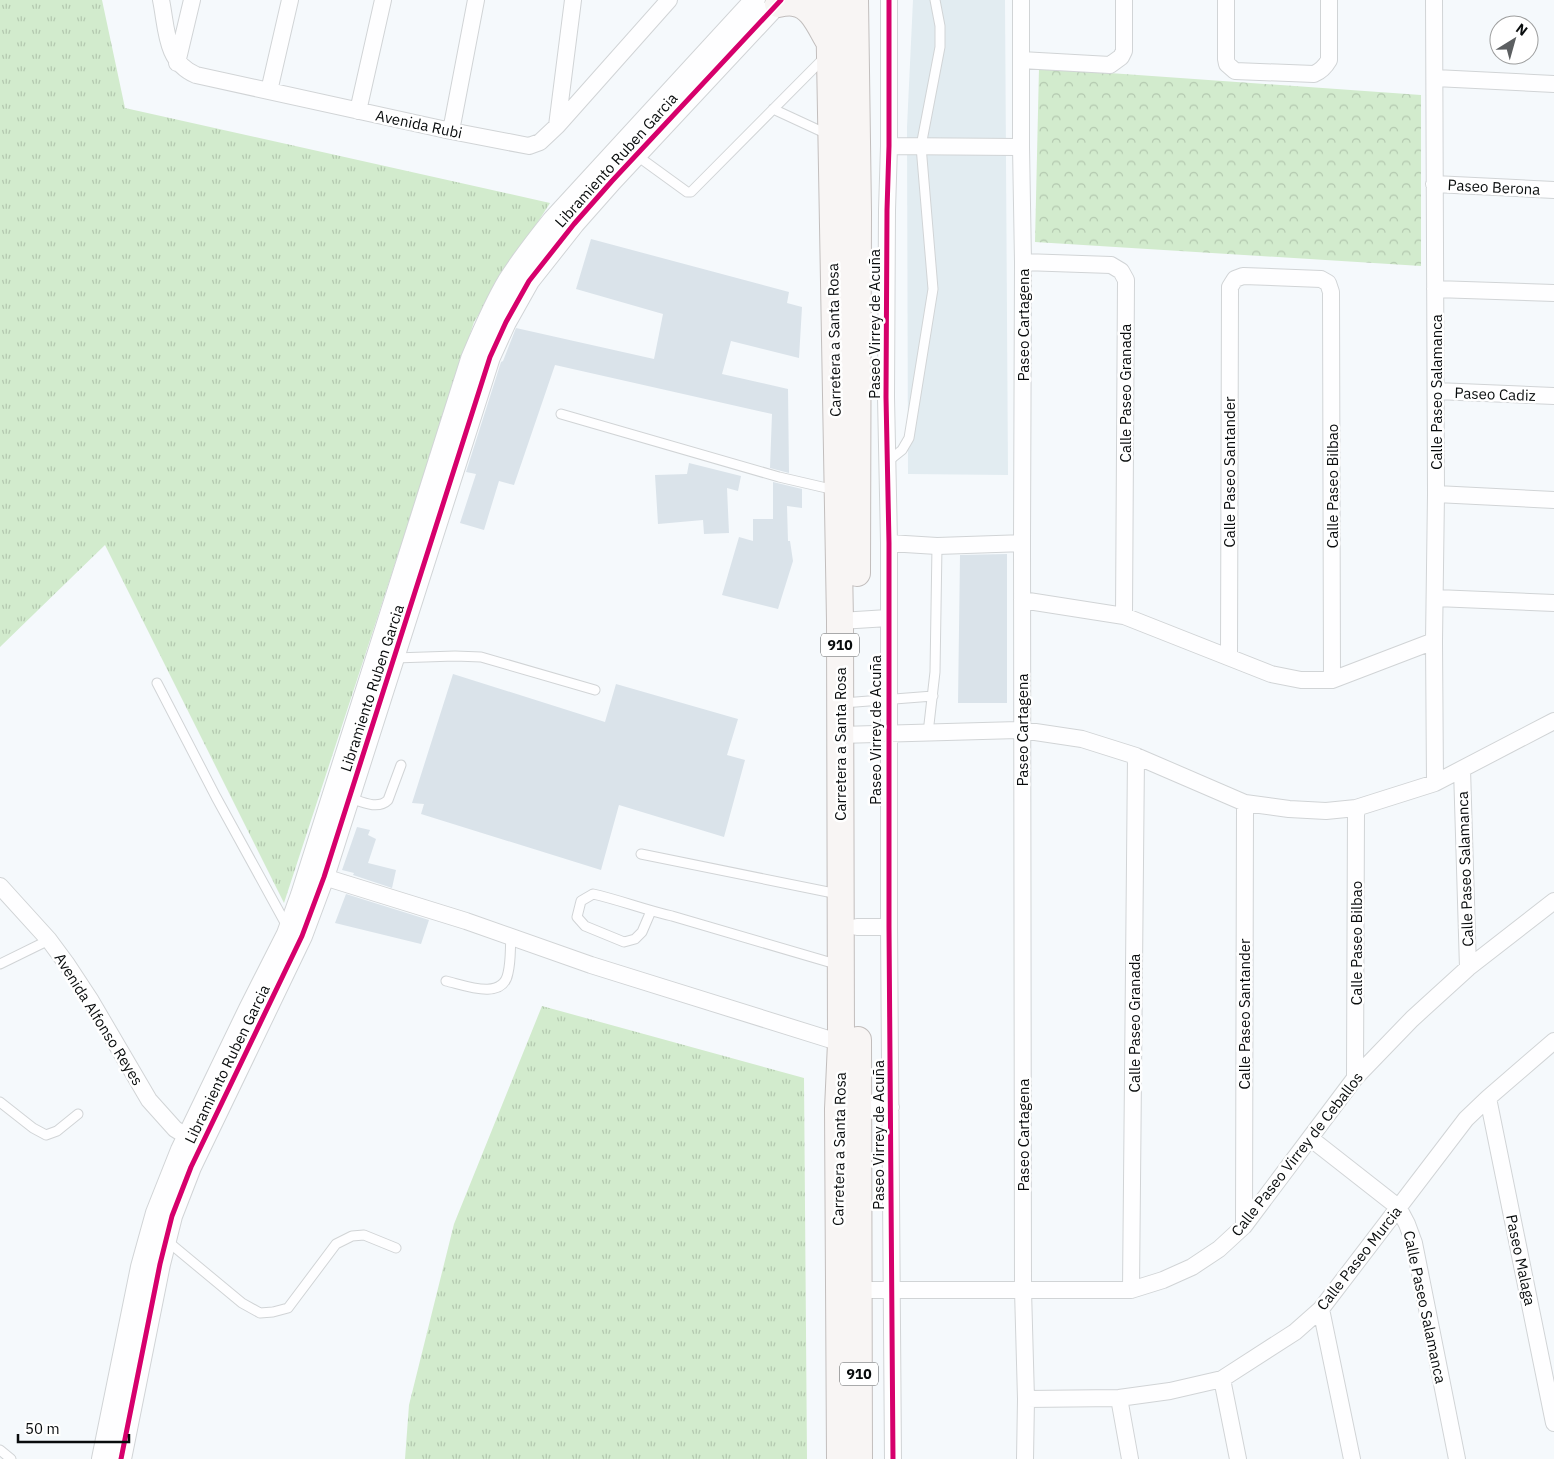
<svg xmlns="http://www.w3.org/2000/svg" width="1554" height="1459" font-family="'IBM Plex Sans',sans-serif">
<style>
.built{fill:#e2ecf1}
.grass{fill:url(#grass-tufts)}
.forest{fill:url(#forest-crowns)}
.building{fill:#dae3ea}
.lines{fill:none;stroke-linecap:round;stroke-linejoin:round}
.service-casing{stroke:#d1d4d6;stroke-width:11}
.minor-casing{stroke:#d1d4d6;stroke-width:18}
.tertiary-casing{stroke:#d1d4d6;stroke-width:22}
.primary-casing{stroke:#c2bebd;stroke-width:28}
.service{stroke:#fefeff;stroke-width:9}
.minor{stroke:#fefeff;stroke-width:16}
.tertiary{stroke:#fefeff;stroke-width:20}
.primary{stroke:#f8f5f4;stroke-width:26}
.cycleway-casing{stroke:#fff;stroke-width:8}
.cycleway{stroke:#d6006c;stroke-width:5}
.labels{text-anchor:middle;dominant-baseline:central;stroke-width:5;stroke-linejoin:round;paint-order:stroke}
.shield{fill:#fff;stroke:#535556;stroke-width:1}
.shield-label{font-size:14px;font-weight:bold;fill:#090c0d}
.street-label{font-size:15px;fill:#090c0d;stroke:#fff}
</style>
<defs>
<pattern id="grass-tufts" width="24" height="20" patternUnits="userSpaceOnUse" patternTransform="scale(1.25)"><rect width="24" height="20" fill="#d2ebcd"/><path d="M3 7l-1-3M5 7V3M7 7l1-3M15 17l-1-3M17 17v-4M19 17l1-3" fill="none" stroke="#b3c8af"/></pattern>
<pattern id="forest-crowns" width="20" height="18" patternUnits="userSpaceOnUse" patternTransform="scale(1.25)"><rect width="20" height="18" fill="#d2ebcd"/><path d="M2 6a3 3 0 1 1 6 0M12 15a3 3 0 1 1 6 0" fill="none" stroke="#b3c8af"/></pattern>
</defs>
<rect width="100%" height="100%" fill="#f5f9fc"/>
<path class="built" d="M913,0h92l3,475 -100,-1 -1,-347z"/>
<path class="grass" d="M0,0h102l23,108 425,95 -76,119 -190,581 -179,-358 -105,102z
M542,1006l262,72 3,381h-402l4,-54 45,-181z"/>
<path class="forest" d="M1039,68l382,27v171l-386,-24z"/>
<path class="building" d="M591,239l198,53 -2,11 15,4 -3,51 -68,-17 -9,33 66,15 1,84 -19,-5 2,-54 -217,-49 -41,120 -15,-4 -15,49 -24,-7 16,-49 -10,-2 35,-110 2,-1 13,-33 138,31 9,-45 -87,-25z
M689,463l52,13 -3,15 -11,-3 2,45 -25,1 -1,-14 -45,4 -3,-49 32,-1z
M773,482l29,7v19l-15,-2 1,35h2l3,20 -15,48 -56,-14 17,-58 14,4v-22h20z
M1007,554v149h-49l2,-148z
M453,674l152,48 11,-38 122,35 -11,36 18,5 -21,77 -105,-32 -18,65 -180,-56 3,-10 -12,-1z
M357,827l13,3 -2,5 8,4 -8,24 28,7 -4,18 -39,-13 1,-2 -12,-3z
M346,894l83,26 -8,24 -86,-21z"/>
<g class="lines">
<g class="service-casing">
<path id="service" d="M773,109l54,25
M636,155l51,37h4l134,-135
M561,414l218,63 56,13
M887,462l15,-12 7,-12 24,-149 -12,-143 19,-99v-21l-5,-26
M395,658l60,-2 26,1 114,33
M157,683l59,114 72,131
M843,703l90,-7
M928,733l7,-61 2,-126
M350,798c12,4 28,12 38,2l13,-35
M641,854l197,40
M651,911l-9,21 -7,7 -11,3 -39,-16 -8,-9 4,-16 12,-7c27,6 52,16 79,22l167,49
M0,964l49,-24
M446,981c18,4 57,20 62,-8 3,-12 2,-25 3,-36
M0,1102l33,26 13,7 11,-4 21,-17
M166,1240l76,63 18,10 13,-1 15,-4 48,-64 16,-8 12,-1 32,13
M0,1450l11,9"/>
</g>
<g class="minor-casing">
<path id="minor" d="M161,0c6,29 4,62 35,75l255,56 78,15 11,-4 17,-16 112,-126
M889,0v146l-2,64 -1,187 3,146v384l4,532
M1021,0v147l2,115 -1,281 1,747 3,109 -1,60
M1226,0v59l1,5 8,7 79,3c7,-3 11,-7 15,-14v-60
M1434,0l2,494 -2,147 1,142
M1021,60l89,5 11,-8 3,-6v-51
M177,63l15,-63
M1435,78l119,6
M269,91l21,-91
M358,111l25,-111
M557,126l16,-126
M451,131l25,-131
M889,146l132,1
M1434,184l120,6
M1023,262l88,3 10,6 5,9 -2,336
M1435,289l119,4
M1436,391l118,5
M1436,494l118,6
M889,543l48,3 85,-3
M1436,598l118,5
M1022,600l102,16 147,58 30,6h31l102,-39
M840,621l48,-3
M1229,657l1,-370 5,-8 8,-3 78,3 7,4 3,9 1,388
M840,735l182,-5 60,9 54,17 109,47 44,6 37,2 30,-3 79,-25 119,-62
M1462,769l6,199
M324,877l142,44 125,44 250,78
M0,886l49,54 17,23 25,38 58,99 26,29 23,14
M857,927h32
M1355,1078l1,-270
M1488,1098l66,325
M858,1109l33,-2
M1310,1138l88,69 9,17 7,19 43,216
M1244,1226l1,-423
M850,1290h281l32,-10 29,-13 27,-18 25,-23 111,-148 57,-59 56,-51 86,-67
M1131,1290l5,-534
M1321,1309l31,150
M1222,1379l16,80
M1119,1398l11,61
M1026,1399l93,-1 51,-7 52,-12 73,-47 26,-23 145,-190 22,-21 66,-57"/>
</g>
<g class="tertiary-casing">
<path id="tertiary" d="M102,1459l39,-192 15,-54 25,-63 68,-141 38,-75 14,-39 170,-536c11,-26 22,-53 37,-78 13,-21 28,-40 44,-60l203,-221
M121,1459l39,-195 12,-48 19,-49 111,-231 22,-59 166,-520 16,-35 23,-41 45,-57 38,-43 169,-181"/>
</g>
<g class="primary-casing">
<path id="primary" d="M829,0l11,621 1,422 -3,66 2,350
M855,0l3,212 -1,361
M778,4c5,-1 11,-2 16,-1 18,2 26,24 34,37
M858,1040l1,419"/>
</g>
<use href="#service" class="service"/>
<use href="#minor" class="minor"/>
<use href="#tertiary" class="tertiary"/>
<use href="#primary" class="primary"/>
<g class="cycleway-casing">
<path id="cycleway" d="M889,0v146l-2,64 -1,187 3,146v384l4,532
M121,1459l39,-195 12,-48 19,-49 111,-231 22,-59 166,-520 16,-35 23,-41 45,-57 38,-43 169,-181"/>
</g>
<use href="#cycleway" class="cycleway"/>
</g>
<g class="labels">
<g class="shield">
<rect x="821" y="633.5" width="38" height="23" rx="4"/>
<rect x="840" y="1362.5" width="38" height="23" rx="4"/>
</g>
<g class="shield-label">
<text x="840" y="645">910</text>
<text x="859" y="1374">910</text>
</g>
<g class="street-label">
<text transform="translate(419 124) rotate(12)">Avenida Rubi</text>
<text transform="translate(616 160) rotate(-48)">Libramiento Ruben Garcia</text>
<text transform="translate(1494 187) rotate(3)">Paseo Berona</text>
<text transform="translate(874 324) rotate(-90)">Paseo Virrey de Acuña</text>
<text transform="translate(1023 325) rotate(-90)">Paseo Cartagena</text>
<text transform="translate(834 340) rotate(-91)">Carretera a Santa Rosa</text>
<text transform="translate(1436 392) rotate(-90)">Calle Paseo Salamanca</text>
<text transform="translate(1125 393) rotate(-90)">Calle Paseo Granada</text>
<text transform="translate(1495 394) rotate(2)">Paseo Cadiz</text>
<text transform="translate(1229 472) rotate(-90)">Calle Paseo Santander</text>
<text transform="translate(1332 486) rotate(-90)">Calle Paseo Bilbao</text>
<text transform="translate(372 688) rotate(-72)">Libramiento Ruben Garcia</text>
<text transform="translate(875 730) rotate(-90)">Paseo Virrey de Acuña</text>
<text transform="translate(1022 730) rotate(-90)">Paseo Cartagena</text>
<text transform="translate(840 744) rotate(-90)">Carretera a Santa Rosa</text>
<text transform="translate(1465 869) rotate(-92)">Calle Paseo Salamanca</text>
<text transform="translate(1356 943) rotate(-90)">Calle Paseo Bilbao</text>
<text transform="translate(1244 1014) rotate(-90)">Calle Paseo Santander</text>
<text transform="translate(99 1019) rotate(58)">Avenida Alfonso Reyes</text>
<text transform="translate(1134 1023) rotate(-90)">Calle Paseo Granada</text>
<text transform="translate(227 1064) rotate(-64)">Libramiento Ruben Garcia</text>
<text transform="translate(878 1135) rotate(-90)">Paseo Virrey de Acuña</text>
<text transform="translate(1023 1135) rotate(-90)">Paseo Cartagena</text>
<text transform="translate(839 1149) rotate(-89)">Carretera a Santa Rosa</text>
<text transform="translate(1297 1154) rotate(-52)">Calle Paseo Virrey de Ceballos</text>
<text transform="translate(1359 1258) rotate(-52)">Calle Paseo Murcia</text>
<text transform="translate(1521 1260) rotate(78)">Paseo Malaga</text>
<text transform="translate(1425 1307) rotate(78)">Calle Paseo Salamanca</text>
</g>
</g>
<g transform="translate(1514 40) rotate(37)"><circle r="24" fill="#ffffff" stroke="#9d9e9e"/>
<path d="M0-4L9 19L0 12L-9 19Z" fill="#5c5f61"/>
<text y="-8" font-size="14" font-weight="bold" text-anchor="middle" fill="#090c0d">N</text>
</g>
<path d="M18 1434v8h111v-8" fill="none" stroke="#090c0d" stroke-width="2.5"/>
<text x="25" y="1434" font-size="15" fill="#090c0d" stroke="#ffffff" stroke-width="4" paint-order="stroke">50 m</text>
</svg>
